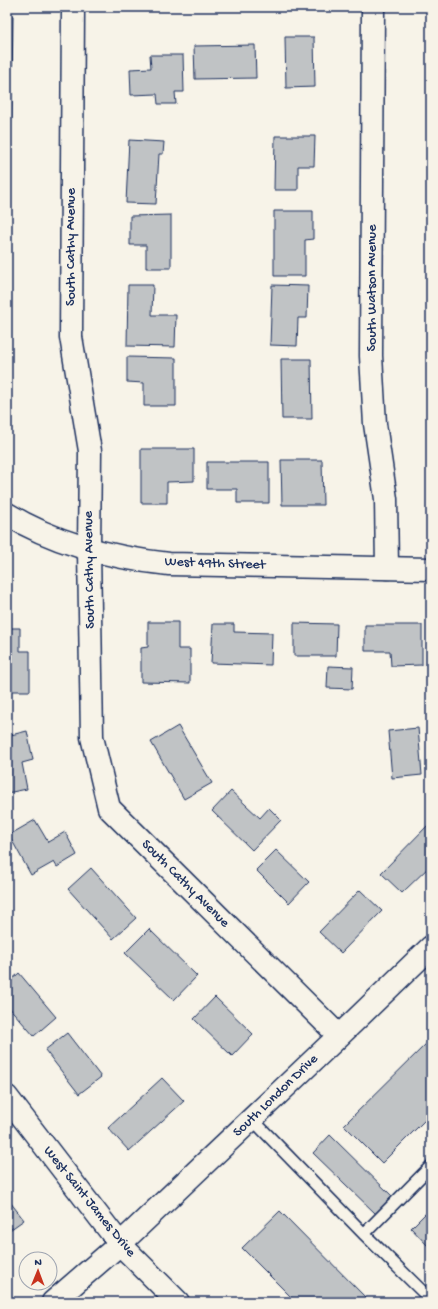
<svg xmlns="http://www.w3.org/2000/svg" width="438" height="1309" font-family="'Gochi Hand',sans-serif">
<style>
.building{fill:#c0c3c5;stroke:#1b2f5e}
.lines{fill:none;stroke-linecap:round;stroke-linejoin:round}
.service-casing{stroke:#1b2f5e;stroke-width:14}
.minor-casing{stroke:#1b2f5e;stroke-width:25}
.tertiary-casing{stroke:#1b2f5e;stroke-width:25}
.service{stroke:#f7f3e8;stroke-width:11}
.minor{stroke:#f7f3e8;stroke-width:22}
.tertiary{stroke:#f7f3e8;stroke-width:22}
.labels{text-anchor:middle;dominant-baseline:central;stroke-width:3;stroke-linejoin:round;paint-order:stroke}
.street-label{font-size:14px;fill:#1b2f5e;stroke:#f7f3e8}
</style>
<rect width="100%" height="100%" fill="#f7f3e8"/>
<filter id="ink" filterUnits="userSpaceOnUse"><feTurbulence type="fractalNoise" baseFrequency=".025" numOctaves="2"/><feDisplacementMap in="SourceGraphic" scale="8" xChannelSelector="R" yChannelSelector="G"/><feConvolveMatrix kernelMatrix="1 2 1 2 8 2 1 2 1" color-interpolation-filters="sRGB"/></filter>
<g filter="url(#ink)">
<path class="building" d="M7,16h6l-1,68h-5z
M285,37h29l1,50 -29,1z
M255,45l1,33 -61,1 -1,-33z
M150,55h33l1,37h-9l1,12h-18l-1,-10 -26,1 -1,-26 21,-1z
M7,93h5l-1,67h-4z
M275,136h40l-1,30h-16v24h-24z
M129,140l35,2 -1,12h-4l-3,50 -30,-1z
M7,188h4l-1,27h-3z
M274,211h39v28l-8,1v36h-31z
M171,215v53h-25v-23h-16v-29z
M7,245h2l-1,70h-1z
M128,285h25l-1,30h24l-1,32 -48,-1z
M272,285l36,1 -1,32h-9l-1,28 -27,-1z
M127,357l49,1v48h-32v-23l-17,-1z
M281,359h30l1,60h-30z
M141,449h53v32l-27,1v21h-26z
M281,460h41l1,45h-41z
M207,462h62v41h-32v-14h-30z
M148,622h30v27h12v34l-49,-1v-34l7,-1z
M294,623l43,1 -1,32h-42z
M213,624h21v8l38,1 -1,32 -60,-2z
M365,625h57v40l-31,1 -1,-15h-25z
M7,628h13v23h10v40h-23z
M328,666l25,1 -1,22 -25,-1z
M178,726l34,57 -28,16 -33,-57z
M418,728l4,47 -30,3 -4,-47z
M27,731l6,29 -11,3 5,26 -20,4v-57z
M231,791l29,27 9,-10 12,12 -29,30 -40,-39z
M35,820l13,22 17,-10 12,23 -20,12 -3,-5 -23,13 -22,-40z
M431,822v43l-29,28 -21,-20z
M276,850l33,32 -20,21 -33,-33z
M91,868l45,50 -23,21 -45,-50z
M360,890l22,21 -41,42 -22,-21z
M149,929l48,47 -23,24 -49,-47z
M19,973l37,44 -22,19 -27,-31v-21z
M215,997l38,37 -21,22 -38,-37z
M67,1033l34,44 -22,17 -34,-44z
M431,1039v75l-49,49 -38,-38z
M162,1078l22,23 -55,50 -21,-23z
M330,1135l63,62 -17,17 -63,-61z
M7,1198l17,22 -17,12z
M431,1208v35l-3,3 -17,-18z
M280,1211l90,91h-74l-54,-54z"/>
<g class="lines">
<g class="service-casing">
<path id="service" d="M252,1119l112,115 67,66
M364,1234l67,-68"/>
</g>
<g class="minor-casing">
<path id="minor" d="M73,7l-2,330 19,114 -1,99 3,187 17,71 230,228
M373,7l-2,349 4,68 11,75 1,69
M7,1097l113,147 58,58
M53,1302l67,-58 219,-208 92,-89"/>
</g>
<g class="tertiary-casing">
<path id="tertiary" d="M7,514c49,30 106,44 162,50l262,5"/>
</g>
<use href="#service" class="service"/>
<use href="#minor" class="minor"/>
<use href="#tertiary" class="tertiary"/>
</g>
</g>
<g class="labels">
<g class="street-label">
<text transform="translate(71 247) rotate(-90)">South Cathy Avenue</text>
<text transform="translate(372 288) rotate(-90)">South Watson Avenue</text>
<text transform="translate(215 564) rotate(2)">West 49th Street</text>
<text transform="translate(90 570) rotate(-91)">South Cathy Avenue</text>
<text transform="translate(185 884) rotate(45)">South Cathy Avenue</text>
<text transform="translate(276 1096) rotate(-44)">South London Drive</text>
<text transform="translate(89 1202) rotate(51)">West Saint James Drive</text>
</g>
</g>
<rect width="438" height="1309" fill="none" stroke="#f7f3e8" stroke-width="24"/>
<rect x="12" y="12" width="414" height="1285" fill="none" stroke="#1b2f5e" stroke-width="1.5" filter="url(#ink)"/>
<g transform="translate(38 1271) rotate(1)"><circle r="19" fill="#f7f3e8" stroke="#9fa5b1"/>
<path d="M0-3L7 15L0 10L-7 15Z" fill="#c8321e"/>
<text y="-6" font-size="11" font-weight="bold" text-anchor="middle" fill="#1b2f5e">N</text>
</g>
</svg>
